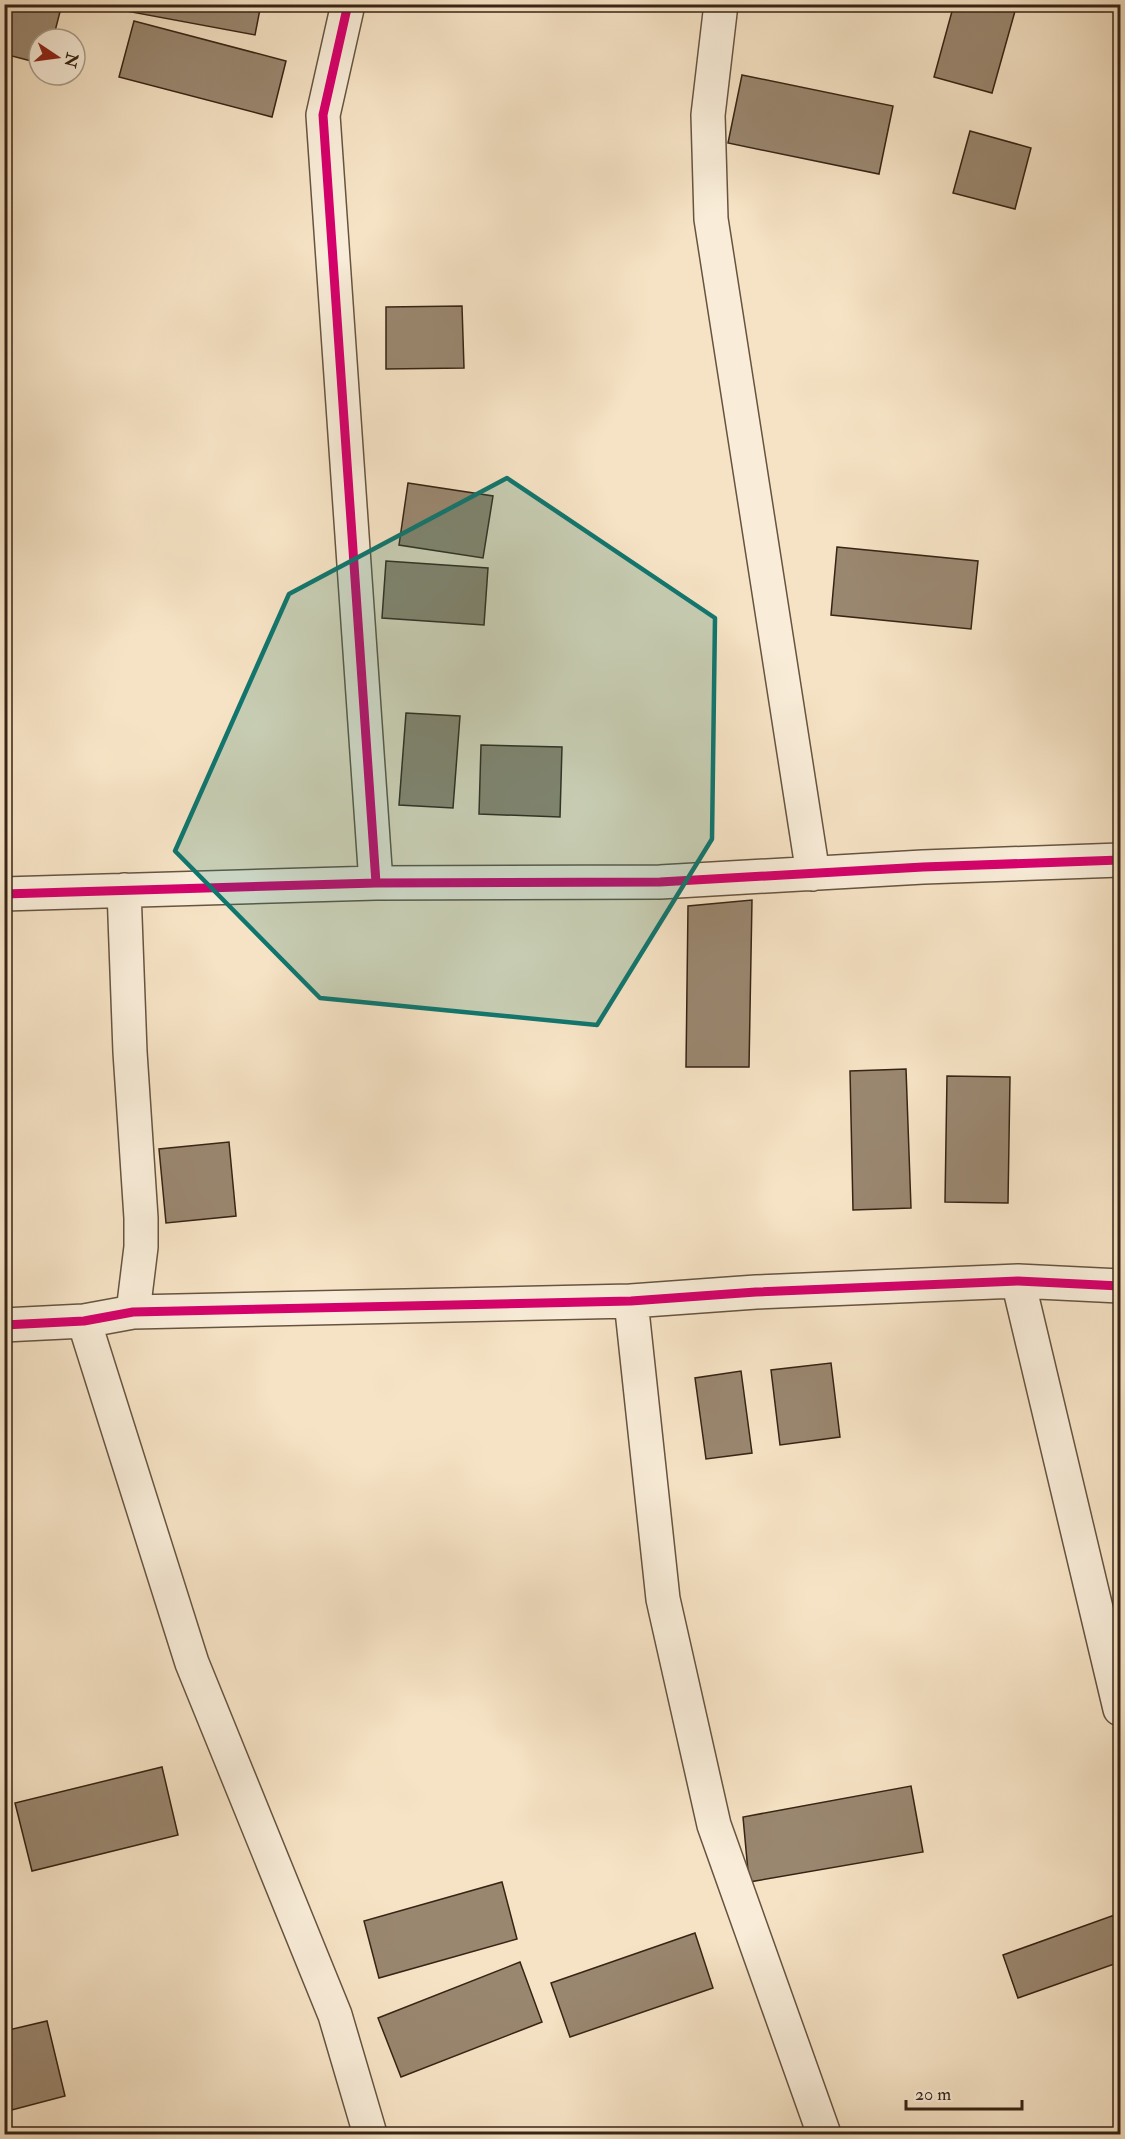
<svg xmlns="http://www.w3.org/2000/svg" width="1125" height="2139" font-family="'IM FELL Double Pica',serif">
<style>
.building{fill:#9a8770;stroke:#372414;stroke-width:1.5}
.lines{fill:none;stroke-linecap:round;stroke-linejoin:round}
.street-casing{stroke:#675440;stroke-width:36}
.street{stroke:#f9edd9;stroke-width:33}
.cycleway-casing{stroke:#f9edd9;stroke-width:13}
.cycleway{stroke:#d6006c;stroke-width:9}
.marked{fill:#0f766e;fill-opacity:0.2;stroke:#0f766e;stroke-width:4.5;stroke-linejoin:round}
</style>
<rect width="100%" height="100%" fill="#f6e3c5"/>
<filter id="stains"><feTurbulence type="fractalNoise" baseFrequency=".00333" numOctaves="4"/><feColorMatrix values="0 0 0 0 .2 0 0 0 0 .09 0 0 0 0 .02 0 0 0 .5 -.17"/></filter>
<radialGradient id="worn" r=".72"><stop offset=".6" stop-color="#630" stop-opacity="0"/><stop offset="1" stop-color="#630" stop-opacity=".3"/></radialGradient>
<path class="building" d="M4,4h58l-9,35h-14v24l-35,-9z
M127,4h134l-6,31 -129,-24z
M954,4h63l-25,89 -58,-16z
M134,21l152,40 -14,56 -153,-40z
M742,75l151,31 -14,68 -151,-31z
M970,131l61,17 -16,61 -62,-16z
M462,306l2,62 -78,1v-62z
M408,483l85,13 -10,62 -84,-13z
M837,547l141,14 -7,68 -140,-14z
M386,561l102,7 -4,57 -102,-7z
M406,713l54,3 -7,92 -54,-3z
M481,745l81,2 -2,70 -81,-3z
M752,900l-3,167h-63l2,-161z
M906,1069l5,139 -58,2 -3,-139z
M947,1076l63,1 -2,126 -63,-1z
M229,1142l7,74 -70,7 -7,-74z
M4,1166l6,77 -6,1z
M831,1363l9,74 -60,8 -9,-75z
M741,1371l11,82 -46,6 -11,-81z
M162,1767l16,68 -146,36 -17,-68z
M911,1786l12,66 -174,30 -6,-65z
M502,1882l15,57 -138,39 -15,-57z
M1120,1913v49l-102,36 -15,-43z
M695,1933l18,55 -143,49 -19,-54z
M520,1962l22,60 -141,55 -23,-59z
M47,2021l18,75 -61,16v-81z
M629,2130l1,4h-19z"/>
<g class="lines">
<g class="street-casing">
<path id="street" d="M348,4l-25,111 53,768
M721,4l-13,111 3,104 102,655
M124,890l6,162 11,166v29l-8,65
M4,894l372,-11 284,-1 263,-15 197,-7
M1018,1281l102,428
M631,1301l32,298 51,226 110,309
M84,1321l108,342 143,352 35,119
M4,1325l80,-4 49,-9 498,-11 125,-9 262,-11 102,5"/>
</g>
<use href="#street" class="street"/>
<g class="cycleway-casing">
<path id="cycleway" d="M348,4l-25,111 53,768
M4,894l372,-11 284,-1 263,-15 197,-7
M4,1325l80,-4 49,-9 498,-11 125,-9 262,-11 102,5"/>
</g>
<use href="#cycleway" class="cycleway"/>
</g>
<path class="marked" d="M507,478l208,140 -3,221 -115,186 -277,-27 -145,-147 114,-257z"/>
<rect width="1125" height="2139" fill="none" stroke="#f6e3c5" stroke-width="24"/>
<rect x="6" y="6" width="1113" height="2127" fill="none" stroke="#372414" stroke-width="3"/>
<rect x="12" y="12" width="1101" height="2115" fill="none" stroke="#372414" stroke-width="1.5"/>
<g transform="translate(57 57) rotate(103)"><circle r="28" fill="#f9edd9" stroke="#ab9d8a" stroke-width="1.5"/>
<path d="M0-4.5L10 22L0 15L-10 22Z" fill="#8f2418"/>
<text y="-9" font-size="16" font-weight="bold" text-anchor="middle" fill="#372414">N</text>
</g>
<path d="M906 2100v9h116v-9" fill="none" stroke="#372414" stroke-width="3"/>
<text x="915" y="2100" font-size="18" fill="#372414" stroke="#f9edd9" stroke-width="4.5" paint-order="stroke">20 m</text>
<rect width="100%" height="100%" filter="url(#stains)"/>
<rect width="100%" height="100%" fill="url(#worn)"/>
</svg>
